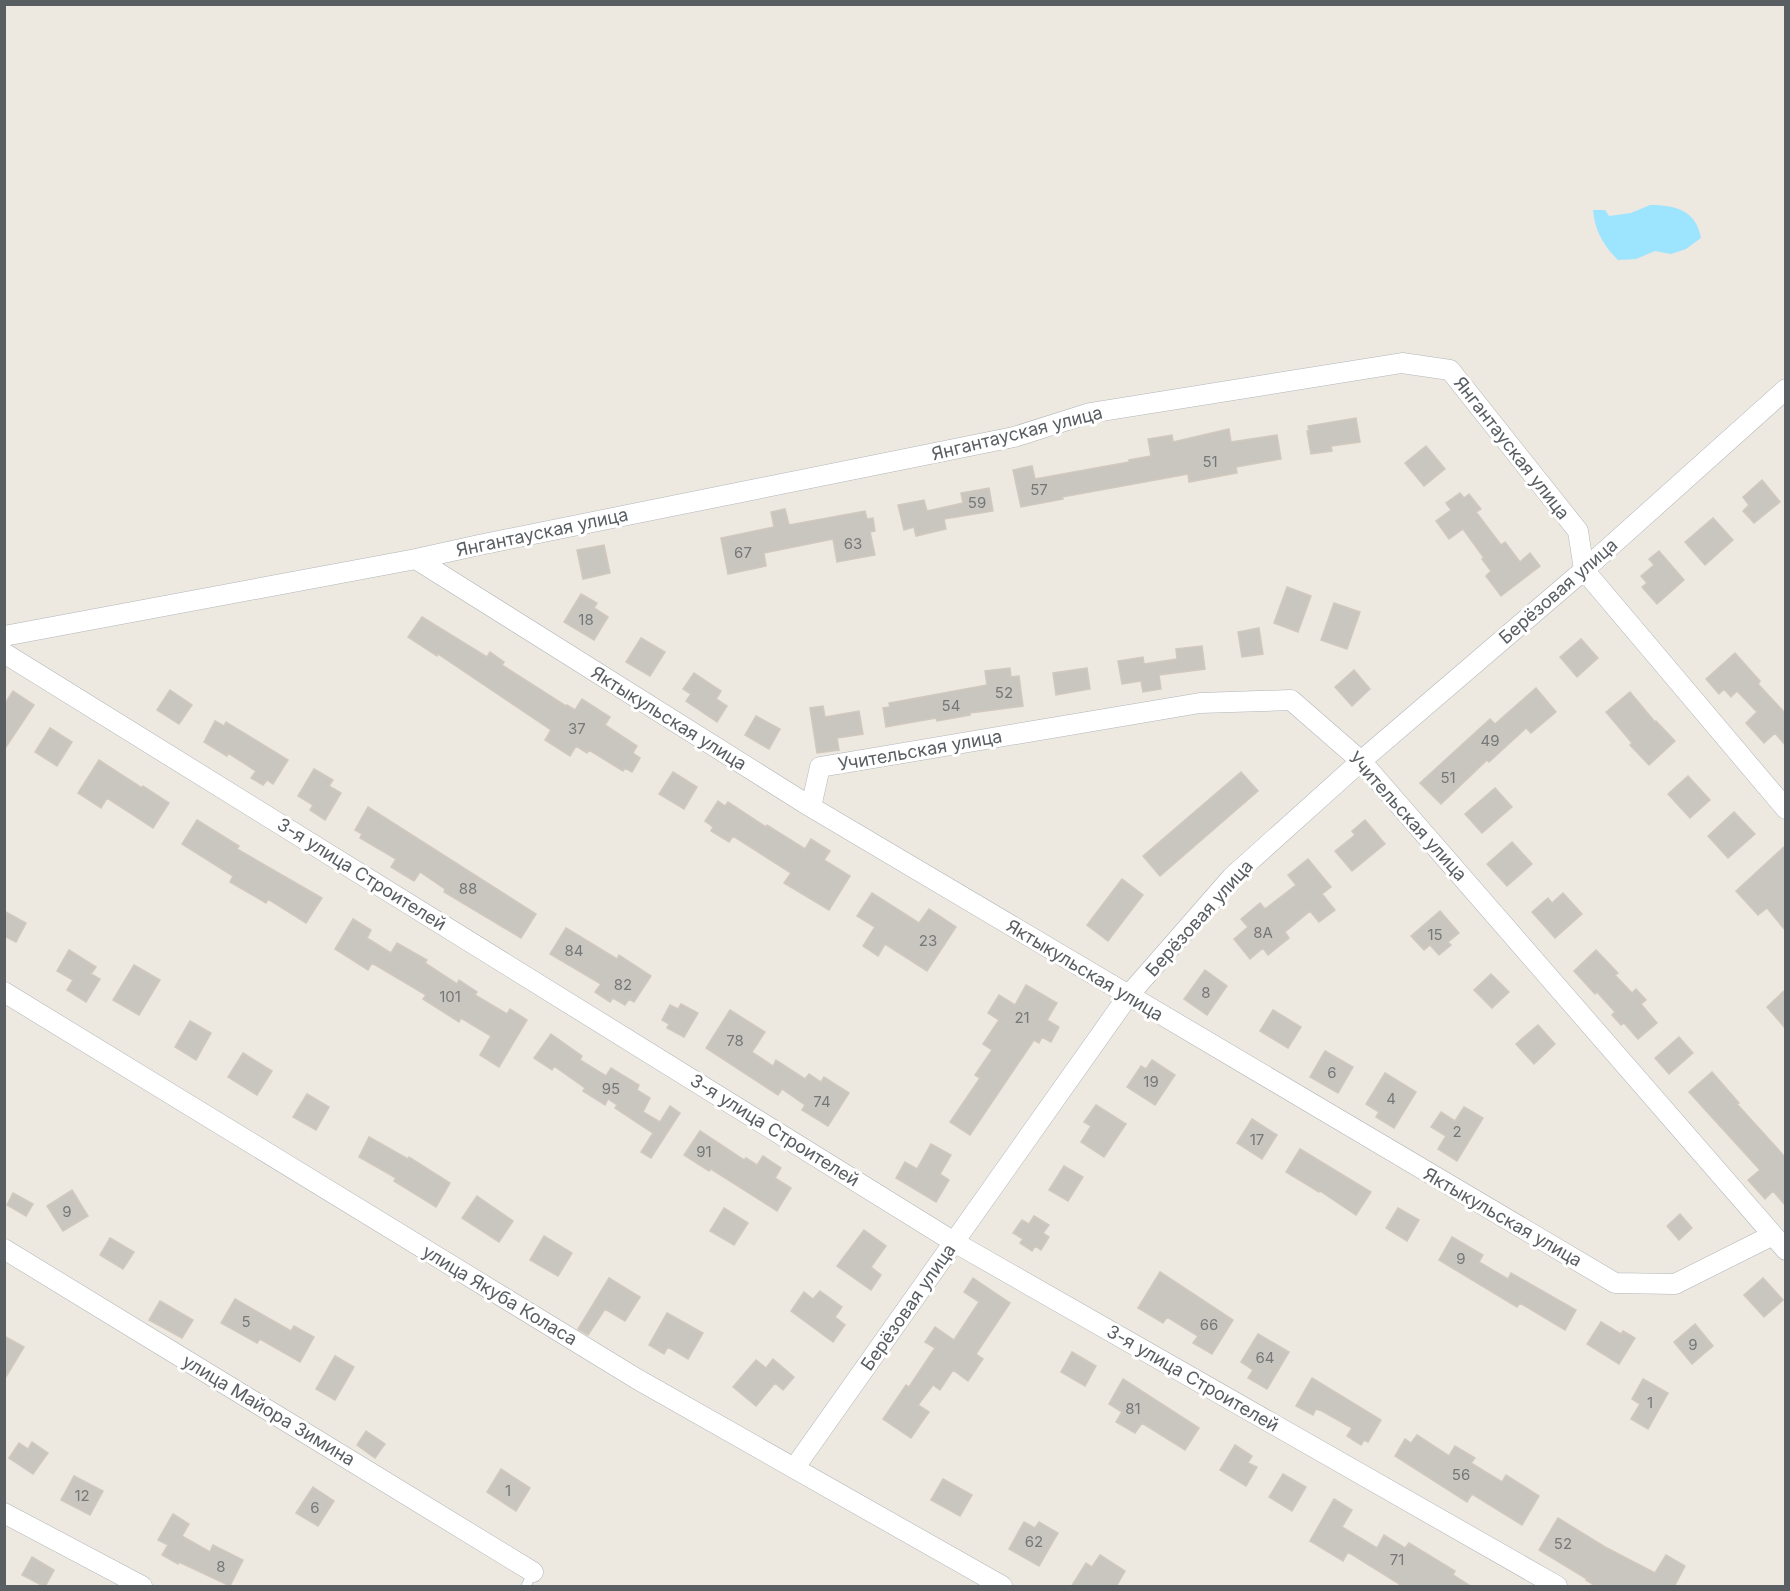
<svg xmlns="http://www.w3.org/2000/svg" width="1790" height="1591" font-family="Inter,sans-serif">
<style>
.water{fill:#9de4ff}
.building{fill:#c9c5bf;stroke:#d1c8be;stroke-width:1.5}
.lines{fill:none;stroke-linecap:round;stroke-linejoin:round}
.lane-casing{stroke:#b1b5b9;stroke-width:10}
.street-casing{stroke:#b1b5b9;stroke-width:21}
.lane{stroke:#fff;stroke-width:9}
.street{stroke:#fff;stroke-width:20}
.labels{text-anchor:middle;dominant-baseline:central;stroke-width:6;stroke-linejoin:round;paint-order:stroke}
.number-label{font-size:15px;fill:#757879}
.street-label{font-size:18px;fill:#595e62;stroke:#fff}
</style>
<rect width="100%" height="100%" fill="#ede8e0"/>
<path class="water" d="M1650,205c25,0 46,5 51,33l-15,11 -15,5 -16,-3 -19,8 -18,1c-15,-15 -23,-29 -25,-50h12l4,6 22,-3z"/>
<path class="building" d="M1356,418l4,24 -29,4 1,5 -21,3 -4,-23h2l-1,-5z
M1229,429l2,13 46,-7 4,24 -45,8 1,6 -48,9 -1,-8 -126,23 1,2 -42,8 -8,-37 19,-4 3,13 94,-17v-2l22,-4 -3,-17 24,-4 1,7z
M1426,446l19,23 -21,17 -19,-23z
M1762,480l18,22 -26,21 -11,-12 6,-6 -6,-8z
M989,488l4,23 -49,8 2,10 -30,7 -2,-9 -10,3 -6,-25 26,-5 3,11 36,-8 -2,-10z
M1460,493l4,5 5,-4 12,15 -5,3 25,33 4,-3 15,20 10,-9 10,13 -39,30 -15,-20 5,-5 -9,-12 2,-1 -21,-29 -14,10 -13,-18 15,-11 -5,-7z
M785,509l4,16 76,-14 2,8 6,-1 2,13 -5,1 5,23 -38,7 -4,-23 -69,14 2,13 -38,8 -7,-36 53,-11 -3,-15z
M1713,518l20,22 -28,25 -20,-23z
M604,545l6,28 -27,6 -6,-29z
M1659,551l25,29 -27,24 -15,-17 5,-4 -6,-7 13,-11 -5,-6z
M1287,587l24,9 -13,36 -24,-9z
M581,594l16,9 -3,5 14,9 -14,23 -30,-18z
M1334,603l26,9 -13,37 -26,-9z
M422,617l65,40 3,-5 14,10 -2,3 64,41 1,-1 8,5 7,-11 28,18 -5,8 32,21 -4,7 7,5 -8,14 -7,-4 -2,3 -34,-21 -2,3 -11,-7 -6,10 -25,-16 6,-10 -113,-76 -1,2 -29,-19z
M1259,628l4,26 -21,3 -4,-25z
M641,638l24,14 -15,24 -24,-14z
M1581,639l17,19 -21,19 -17,-20z
M1202,646l3,23 -46,6 2,14 -18,3 -2,-11 -19,3 -4,-23 25,-4 1,7 33,-5 -1,-10z
M1735,653l25,28 -2,3 27,29v32l-10,-12 -11,10 -18,-20 11,-11 -20,-21 -6,6 -7,-8 -5,5 -13,-15z
M1010,668l1,9 8,-1 4,30 -53,7v2l-33,6 -1,-3 -50,9 -3,-19 7,-1 -1,-4 98,-18 -2,-14z
M1087,668l3,21 -34,6 -3,-22z
M1354,670l16,19 -18,17 -17,-19z
M694,673l27,18 -5,8 11,7 -10,16 -31,-21 5,-7 -8,-5z
M1536,688l20,24 -25,21 -5,-5 -37,34 -2,-2 -46,44 -21,-21 70,-64 5,5z
M170,690l22,15 -13,19 -22,-14z
M13,691l21,14 -30,45v-45z
M1630,692l25,30 1,-1 19,20 -26,24 -19,-20 2,-2 -26,-31z
M823,706l2,11 34,-6 4,23 -26,4 2,12 -22,3 -7,-45z
M756,716l24,13 -11,20 -24,-14z
M215,721l9,5 2,-4 62,38 -15,24 -6,-4 -4,5 -12,-7 5,-7 -28,-18 -1,3 -23,-14z
M50,728l22,14 -15,24 -22,-14z
M99,760l43,28 1,-2 26,17 -16,25 -46,-30 -6,10 -23,-15z
M314,769l19,11 -4,6 12,7 -16,27 -15,-10 3,-5 -15,-9z
M673,772l24,15 -13,22 -25,-15z
M1241,772l17,19 -98,85 -17,-20z
M1688,776l22,24 -20,18 -22,-24z
M1495,788l17,19 -30,26 -17,-19z
M718,801l7,5 3,-4 38,25 1,-2 38,24 6,-10 19,12 -6,9 26,16 -21,34 -45,-27 7,-10 -58,-37 -4,6 -18,-11 2,-4 -8,-6z
M368,807l168,107 -15,24 -77,-46 1,-3 -25,-17 -6,9 -23,-14 5,-8 -36,-21 2,-4 -7,-4z
M1734,812l21,22 -27,24 -20,-22z
M197,820l42,26 -2,3 85,49 -16,25 -38,-24 -2,4 -36,-21 3,-6 -51,-32z
M1365,820l20,24 -33,27 -17,-20 20,-16 -3,-4z
M1512,842l20,22 -25,22 -20,-22z
M1785,846v84l-18,-22 -9,7 -22,-24z
M1308,859l23,28 -9,7 13,16 -16,12 -9,-11 -25,21 4,6 -21,17 -5,-7 -13,11 -16,-20 14,-12 -7,-8 19,-16 5,6 31,-24 -8,-10z
M1122,879l21,16 -35,46 -21,-16z
M872,893l47,30 10,-14 27,18 -29,44 -42,-27 -7,12 -15,-10 12,-19 -18,-11z
M1563,893l19,21 -27,24 -23,-26 16,-14 4,5z
M4,911l22,12 -10,19 -12,-6z
M1440,911l19,22 -11,9 3,3 -12,10 -9,-10 -6,5 -13,-14z
M353,919l18,11 -4,8 24,15 6,-10 30,17 -2,3 32,21 2,-4 18,12 -2,3 32,19 3,-5 17,11 -28,47 -19,-12 11,-19 -30,-18 -2,4 -36,-23 3,-4 -54,-32 -4,7 -33,-21z
M566,928l51,31 2,-4 32,21 -17,26 -5,-3 -4,6 -12,-7 -3,4 -15,-10 6,-8 -51,-30z
M69,950l27,17 -5,7 9,5 -14,23 -19,-12 6,-10 -16,-9z
M1596,950l22,23 -3,2 17,18 4,-4 10,11 -5,4 16,19 -19,16 -14,-16 -3,2 -9,-10 3,-3 -18,-20 -2,2 -21,-23z
M134,965l26,15 -21,35 -26,-15z
M1205,970l22,16 -20,29 -23,-16z
M1491,974l18,18 -17,16 -18,-18z
M1026,985l31,18 -10,17 12,7 -8,15 -9,-5 -3,6 -5,-3 -64,95 -20,-13 30,-44 -5,-3 17,-25 -9,-6 16,-24 -11,-7 11,-18 16,10z
M1785,990v38l-18,-21z
M681,1004l17,9 -14,24 -17,-9 2,-4 -7,-4 8,-15 8,4z
M730,1010l35,22 -13,20 21,14 3,-6 29,19 4,-5 12,8 3,-5 25,16 -21,33 -26,-16 3,-5 -23,-16 -4,6 -72,-47z
M1273,1010l28,17 -13,21 -28,-17z
M190,1021l21,12 -15,27 -21,-13z
M1538,1025l17,19 -21,20 -18,-20z
M551,1034l31,22 -2,4 26,16 5,-8 28,17 -2,5 13,8 -7,14 17,10 10,-16 10,7 -29,45 -10,-6 12,-19 -38,-25 2,-3 -9,-6 -3,6 -22,-14 2,-3 -31,-22 -2,4 -18,-12z
M1679,1037l14,16 -24,21 -14,-16z
M1325,1051l28,16 -15,26 -28,-16z
M243,1053l29,18 -15,24 -29,-18z
M1152,1060l23,15 -20,30 -28,-18 14,-21 5,3z
M1712,1072l27,31 -2,1 48,53v48l-12,-14 -8,8 -17,-19 12,-10 -71,-78z
M1385,1073l31,19 -22,36 -18,-11 3,-5 -13,-8z
M307,1094l22,13 -13,23 -23,-13z
M1096,1105l30,19 -22,33 -23,-15 10,-16 -7,-4z
M1464,1107l19,11 -26,43 -19,-12 8,-13 -15,-9 10,-15 14,9z
M1252,1119l25,16 -15,24 -25,-16z
M700,1131l44,29 2,-2 11,7 6,-9 18,12 -6,10 16,10 -14,23 -66,-42 -2,2 -25,-16z
M369,1137l39,22 1,-2 41,26 -14,24 -42,-26 2,-3 -37,-21z
M931,1144l20,11 -11,19 9,6 -13,22 -40,-24 9,-16 12,7z
M1300,1149l71,43 -15,23 -36,-24 -1,1 -33,-20z
M1064,1166l19,11 -15,24 -19,-11z
M72,1190l16,26 -25,15 -16,-25z
M13,1193l20,11 -7,12 -19,-11z
M477,1196l36,25 -14,21 -37,-24z
M724,1208l24,15 -14,22 -24,-14z
M1398,1208l21,12 -12,21 -21,-13z
M1680,1214l12,14 -13,12 -12,-14z
M1034,1216l15,9 -6,8 6,4 -8,13 -6,-4 -3,5 -12,-8 3,-4 -10,-6 9,-13 7,4z
M864,1230l22,16 -15,21 10,8 -10,15 -34,-24z
M544,1236l28,17 -14,23 -28,-16z
M1452,1237l31,18 -4,7 29,17 3,-6 65,37 -11,20 -45,-27 -3,4 -78,-47z
M110,1238l24,14 -11,17 -23,-14z
M1160,1272l73,48 -21,34 -19,-11 5,-7 -31,-19 -4,6 -25,-15z
M609,1278l31,19 -15,24 -20,-12 -17,26 -10,-6z
M973,1278l37,25 -34,51 7,5 -15,22 -15,-11 -13,20 -7,-5 -15,20 11,7 -18,26 -28,-19 23,-34 3,2 26,-39 -10,-6 10,-15 19,13 25,-38 -15,-10z
M1763,1278l20,22 -19,17 -20,-22z
M820,1291l22,16 -7,10 10,8 -12,17 -42,-31 13,-19 9,7z
M235,1299l56,32 3,-5 20,11 -14,25 -40,-23 -3,4 -36,-20z
M160,1301l33,19 -11,18 -33,-18z
M667,1313l36,20 -15,26 -20,-12 -4,7 -15,-9z
M1601,1322l20,12 2,-3 12,7 -16,26 -32,-20z
M1695,1324l18,22 -21,18 -18,-22z
M1258,1334l31,18 -22,37 -19,-11 5,-8 -12,-8z
M4,1336l20,11 -20,33z
M1072,1352l24,14 -11,20 -24,-14z
M335,1356l19,11 -19,33 -19,-11z
M773,1359l21,18 -11,13 -8,-7 -19,23 -23,-19 23,-27 10,8z
M1312,1378l69,42 -13,22 -4,-2 -3,5 -14,-9 5,-8 -30,-17 -6,-2 -3,6 -17,-9z
M1123,1379l76,49 -14,22 -43,-27 -7,10 -19,-11 6,-10 -13,-8z
M1643,1379l25,14 -20,36 -17,-10 9,-15 -8,-5z
M366,1431l19,13 -10,14 -18,-13z
M1417,1435l32,21 6,-10 20,12 -4,5 31,19 4,-7 33,21 -17,29 -50,-31 -5,8 -72,-46 10,-17 6,4z
M32,1442l16,11 -15,21 -24,-16 10,-15 9,6z
M1235,1445l17,11 -4,7 9,4 -11,19 -26,-16z
M501,1469l29,19 -14,23 -29,-19z
M1283,1474l23,13 -14,24 -23,-14z
M74,1476l29,15 -13,24 -29,-15z
M943,1479l29,16 -12,21 -29,-16z
M313,1487l21,14 -16,25 -22,-13z
M1334,1499l18,11 -10,17 35,21 7,-13 21,13 4,-5 46,28 -2,4 19,12h-68l-56,-35 -5,9 -33,-20z
M173,1514l16,10 -7,12 28,16 3,-7 30,15 -13,26 -51,-24 -1,2 -16,-9 6,-10 -10,-5z
M1558,1518l47,29 50,26 11,-18 19,11 -10,19 3,2h-81l-11,-7 1,-1 -48,-29z
M1024,1522l11,6 4,-6 19,11 -19,33 -30,-17z
M1100,1555l25,16 -9,16h-45l15,-24 6,4z
M32,1557l22,13 -9,17 -23,-12z"/>
<g class="lines">
<g class="lane-casing">
<path id="lane" d="M526,1586l7,-14"/>
</g>
<g class="street-casing">
<path id="street" d="M416,559l395,248 804,476 60,1 98,-49
M4,636l412,-77 63,-14 535,-108 76,-24 312,-50 48,7 128,161 6,39 202,239
M4,653l950,589 603,344
M811,807l9,-40 380,-64 91,-3 70,61 425,489
M4,992l633,387 365,207
M4,1249l529,323
M795,1467l333,-471 104,-119 129,-116 223,-191 202,-181
M4,1513l138,73"/>
</g>
<use href="#lane" class="lane"/>
<use href="#street" class="street"/>
</g>
<g class="labels">
<g class="number-label">
<text x="1210" y="461">51</text>
<text x="1039" y="489">57</text>
<text x="977" y="502">59</text>
<text x="853" y="543">63</text>
<text x="743" y="552">67</text>
<text x="586" y="619">18</text>
<text x="1004" y="692">52</text>
<text x="951" y="705">54</text>
<text x="577" y="728">37</text>
<text x="1490" y="740">49</text>
<text x="1448" y="777">51</text>
<text x="468" y="888">88</text>
<text x="1263" y="932">8А</text>
<text x="1435" y="934">15</text>
<text x="928" y="940">23</text>
<text x="574" y="950">84</text>
<text x="623" y="984">82</text>
<text x="1206" y="992">8</text>
<text x="450" y="996">101</text>
<text x="1022" y="1017">21</text>
<text x="735" y="1040">78</text>
<text x="1332" y="1072">6</text>
<text x="1151" y="1081">19</text>
<text x="611" y="1088">95</text>
<text x="1391" y="1098">4</text>
<text x="822" y="1101">74</text>
<text x="1457" y="1131">2</text>
<text x="1257" y="1139">17</text>
<text x="704" y="1151">91</text>
<text x="67" y="1211">9</text>
<text x="1461" y="1258">9</text>
<text x="246" y="1321">5</text>
<text x="1209" y="1324">66</text>
<text x="1693" y="1344">9</text>
<text x="1265" y="1357">64</text>
<text x="1650" y="1402">1</text>
<text x="1133" y="1408">81</text>
<text x="1461" y="1474">56</text>
<text x="508" y="1490">1</text>
<text x="82" y="1495">12</text>
<text x="315" y="1507">6</text>
<text x="1034" y="1541">62</text>
<text x="1563" y="1543">52</text>
<text x="1397" y="1559">71</text>
<text x="221" y="1566">8</text>
</g>
<g class="street-label">
<text transform="translate(1017 433) rotate(-14)">Янгантауская улица</text>
<text transform="translate(1512 448) rotate(52)">Янгантауская улица</text>
<text transform="translate(542 532) rotate(-12)">Янгантауская улица</text>
<text transform="translate(1558 591) rotate(-41)">Берёзовая улица</text>
<text transform="translate(669 718) rotate(32)">Яктыкульская улица</text>
<text transform="translate(920 750) rotate(-10)">Учительская улица</text>
<text transform="translate(1408 816) rotate(48)">Учительская улица</text>
<text transform="translate(362 874) rotate(32)">3-я улица Строителей</text>
<text transform="translate(1199 918) rotate(-48)">Берёзовая улица</text>
<text transform="translate(1085 970) rotate(31)">Яктыкульская улица</text>
<text transform="translate(775 1130) rotate(32)">3-я улица Строителей</text>
<text transform="translate(1503 1217) rotate(30)">Яктыкульская улица</text>
<text transform="translate(500 1295) rotate(31)">улица Якуба Коласа</text>
<text transform="translate(908 1307) rotate(-55)">Берёзовая улица</text>
<text transform="translate(1193 1378) rotate(30)">3-я улица Строителей</text>
<text transform="translate(269 1410) rotate(31)">улица Майора Зимина</text>
</g>
</g>
<rect width="1790" height="1591" fill="none" stroke="#595e62" stroke-width="12"/>
</svg>
